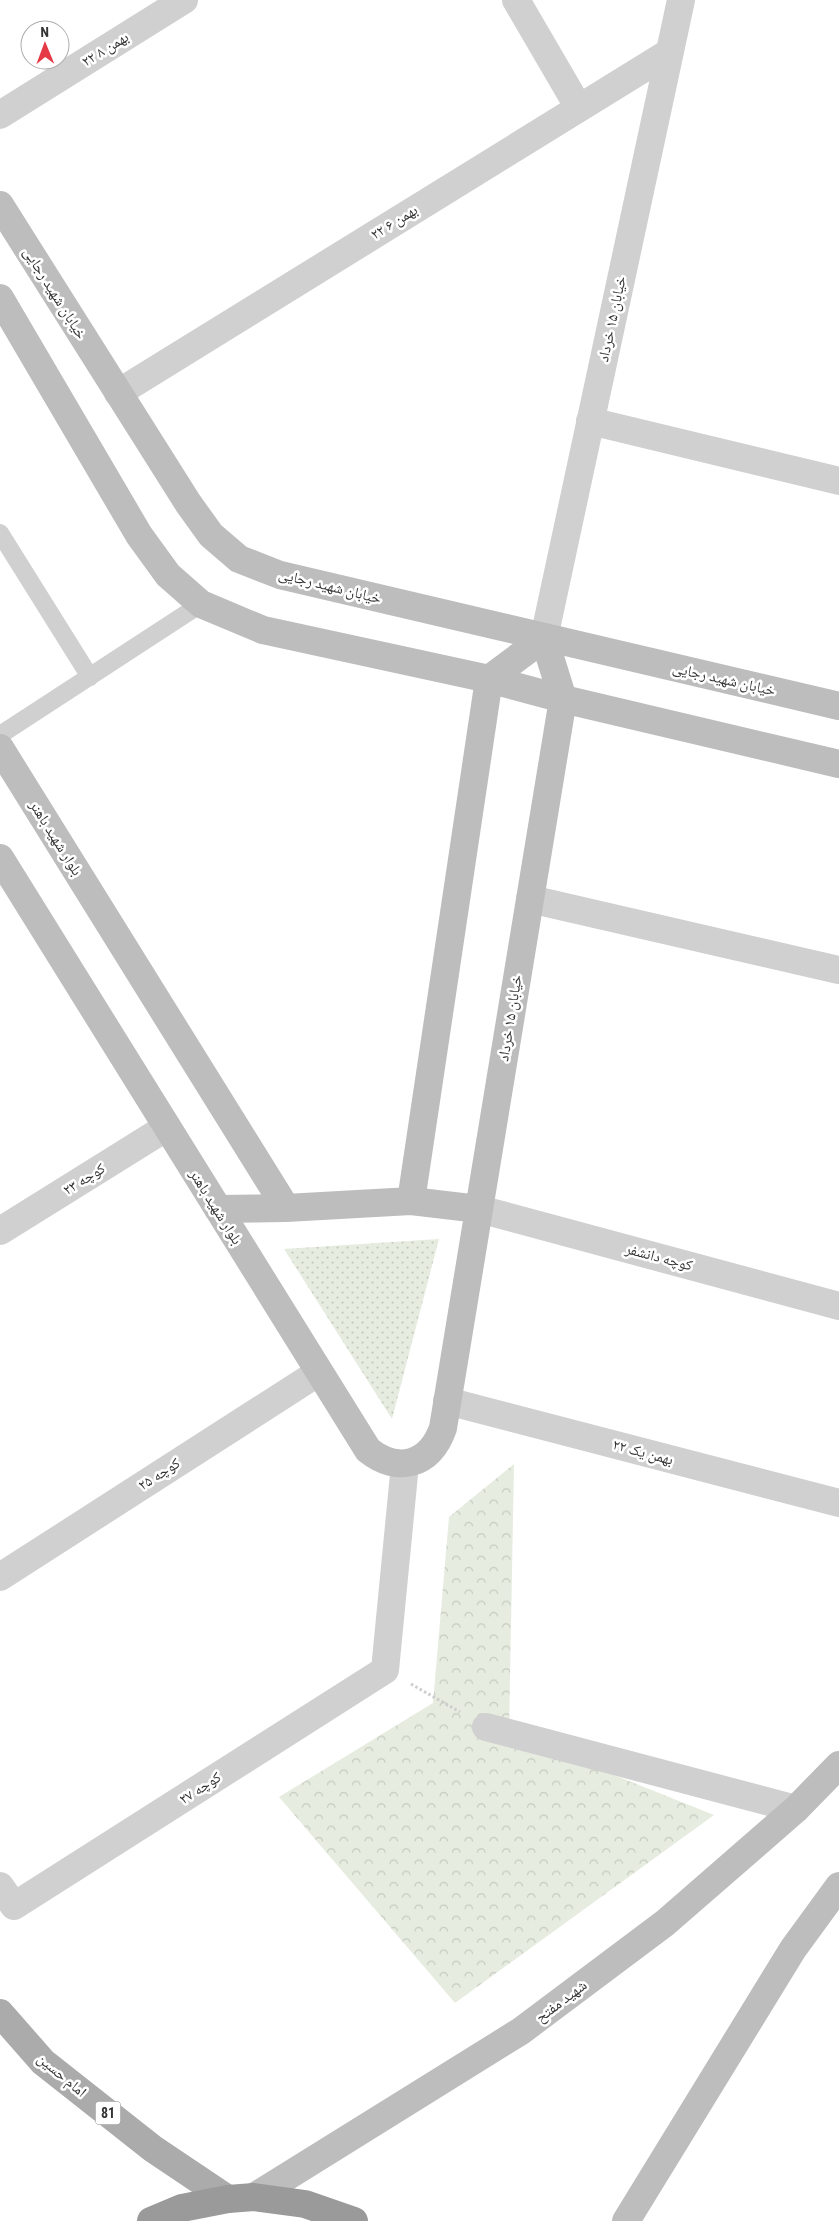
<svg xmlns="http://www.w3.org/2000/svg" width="839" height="2221" font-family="'Roboto Condensed','Noto Naskh Arabic',sans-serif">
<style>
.grass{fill:url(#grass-dots)}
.forest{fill:url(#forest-crowns)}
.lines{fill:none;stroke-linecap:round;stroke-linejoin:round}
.path{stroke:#cdcdcd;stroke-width:3;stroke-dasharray:2.5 2.5;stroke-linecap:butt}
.lane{stroke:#d0d0d0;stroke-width:18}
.street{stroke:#d0d0d0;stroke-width:28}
.secondary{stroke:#bdbdbd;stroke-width:28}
.primary{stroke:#ababab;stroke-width:28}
.highway{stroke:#9a9a9a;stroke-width:28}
.labels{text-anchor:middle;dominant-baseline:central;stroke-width:5;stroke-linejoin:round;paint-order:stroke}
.shield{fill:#fff;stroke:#707070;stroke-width:1}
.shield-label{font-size:14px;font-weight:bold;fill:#333}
.street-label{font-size:15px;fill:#333;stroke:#fff}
</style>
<defs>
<pattern id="grass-dots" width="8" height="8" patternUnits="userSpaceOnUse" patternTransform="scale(1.25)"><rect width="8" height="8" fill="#e6ecdf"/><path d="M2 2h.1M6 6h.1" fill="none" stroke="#c6cbc0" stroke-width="1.8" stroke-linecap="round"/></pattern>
<pattern id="forest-crowns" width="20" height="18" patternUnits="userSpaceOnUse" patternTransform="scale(1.25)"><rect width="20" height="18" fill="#e6ecdf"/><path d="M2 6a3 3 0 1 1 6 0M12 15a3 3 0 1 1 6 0" fill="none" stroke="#c6cbc0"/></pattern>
</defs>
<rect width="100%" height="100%" fill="#fff"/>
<path class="grass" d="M439,1239l-47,180 -108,-170z"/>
<path class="forest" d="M514,1464l-5,269 205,82 -259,188 -176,-206 154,-94 16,-186z"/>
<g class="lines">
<path class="path" d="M411,1684l49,28"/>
<path class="lane" d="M0,533l90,144
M0,735l201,-131"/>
<path class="street" d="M516,0l63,108
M0,115l184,-115
M118,393l552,-341
M590,421l249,60
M544,638l137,-638
M530,899l309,71
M479,1209l360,97
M0,1231l167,-104
M447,1401l392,102
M0,1577l319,-205
M486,1727l310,82
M0,1886l14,20 371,-236 20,-206"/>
<path class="secondary" d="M0,205l188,298 23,32 28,24 41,16 559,131
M0,298l139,237 29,40 33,29 62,26 226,49 74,20 276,65
M0,748l286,460
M0,858l368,592c30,24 62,15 75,-22l120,-729 -19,-61 -55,41 -78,522
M218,1209l68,-1 125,-7 68,8
M254,2197l267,-166 144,-108 131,-114 43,-44
M626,2221l167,-272 46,-63"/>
<path class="primary" d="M0,2013l43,49 109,86 76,51"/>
<path class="highway" d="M151,2221l31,-13 46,-9 26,-2 51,7 49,17"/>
</g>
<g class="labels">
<rect class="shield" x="95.5" y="2101.5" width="25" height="23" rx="4"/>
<g class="shield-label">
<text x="108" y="2113">81</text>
</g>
<g class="street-label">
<text transform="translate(105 49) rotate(-32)">۲۲ بهمن ۸</text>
<text transform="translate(394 222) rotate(-32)">۲۲ بهمن ۶</text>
<text transform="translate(55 293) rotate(58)">خیابان شهید رجایی</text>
<text transform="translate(612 319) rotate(-78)">خیابان ۱۵ خرداد</text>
<text transform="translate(330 586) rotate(14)">خیابان شهید رجایی</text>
<text transform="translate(724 679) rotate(13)">خیابان شهید رجایی</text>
<text transform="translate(56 838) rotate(58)">بلوار شهید باهنر</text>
<text transform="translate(510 1018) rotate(-81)">خیابان ۱۵ خرداد</text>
<text transform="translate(84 1179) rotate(-32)">کوچه ۲۳</text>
<text transform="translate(216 1207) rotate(58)">بلوار شهید باهنر</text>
<text transform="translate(659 1257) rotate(15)">کوچه دانشفر</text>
<text transform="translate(643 1452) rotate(15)">۲۲ بهمن یک</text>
<text transform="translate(159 1474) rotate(-33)">کوچه ۲۵</text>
<text transform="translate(200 1788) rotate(-33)">کوچه ۲۷</text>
<text transform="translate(561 2001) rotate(-37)">شهید مفتح</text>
<text transform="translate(62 2075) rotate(40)">امام حسین</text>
</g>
</g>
<g transform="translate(45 45) rotate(359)"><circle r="24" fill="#ffffff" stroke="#adadad"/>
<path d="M0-4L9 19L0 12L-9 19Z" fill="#e63946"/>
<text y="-8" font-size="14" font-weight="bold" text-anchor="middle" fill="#333333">N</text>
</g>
</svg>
